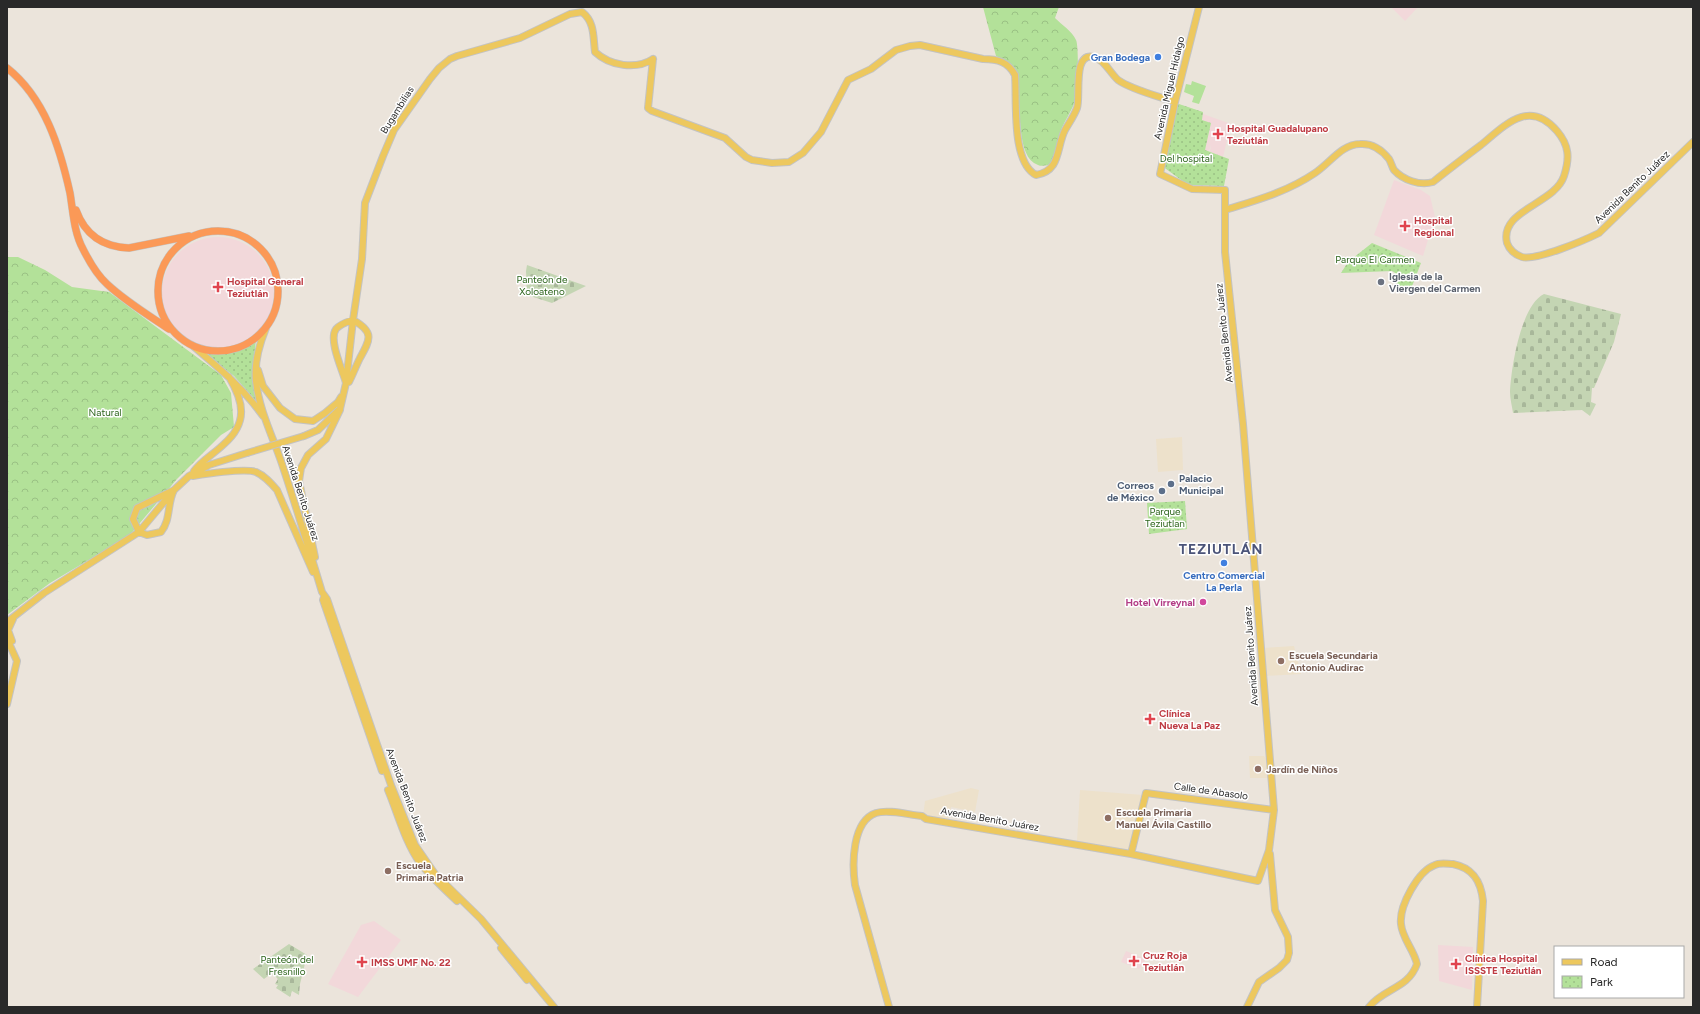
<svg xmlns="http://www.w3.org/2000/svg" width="1700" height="1014" font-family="Figtree,sans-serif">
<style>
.education{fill:#ede1cb}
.medical{fill:#f2d8da}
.grass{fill:#b3e199}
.forest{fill:url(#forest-crowns)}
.cemetery{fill:url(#cemetery-stones)}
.park{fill:url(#park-dots)}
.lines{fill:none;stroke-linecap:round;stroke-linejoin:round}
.major-casing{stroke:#c3c3c3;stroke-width:8}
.highway-casing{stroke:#c3c3c3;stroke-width:8}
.major{stroke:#edc85e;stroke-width:6}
.highway{stroke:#fb9957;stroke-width:7}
.major-bridge-casing{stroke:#c3c3c3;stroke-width:8;stroke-linecap:butt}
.major-bridge{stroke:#edc85e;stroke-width:6}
.shop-dot{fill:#3f7fe0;stroke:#fff;stroke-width:1.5}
.health-dot{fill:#e0444e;stroke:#fff;stroke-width:1.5}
.worship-dot{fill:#6b7280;stroke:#fff;stroke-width:1.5}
.service-dot{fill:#5c6f8a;stroke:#fff;stroke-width:1.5}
.hotel-dot{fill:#d1479c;stroke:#fff;stroke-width:1.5}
.education-dot{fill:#8d6e63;stroke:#fff;stroke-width:1.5}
.labels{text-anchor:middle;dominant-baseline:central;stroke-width:3;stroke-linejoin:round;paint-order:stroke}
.shop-label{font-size:10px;font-weight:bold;fill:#366cbe;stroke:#fff;text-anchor:end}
.street-label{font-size:10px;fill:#292929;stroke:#fff}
.health-label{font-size:10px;font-weight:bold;fill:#be3a42;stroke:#fff;text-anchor:start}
.park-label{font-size:10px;fill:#2c641b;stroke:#fff}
.worship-label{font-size:10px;font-weight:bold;fill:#5b616d;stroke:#fff;text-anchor:start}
.service-label{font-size:10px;font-weight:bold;fill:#4e5e75;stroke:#fff;text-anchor:start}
.hotel-label{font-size:10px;font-weight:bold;fill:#b23c85;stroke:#fff;text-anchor:end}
.education-label{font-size:10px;font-weight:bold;fill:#785e54;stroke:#fff;text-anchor:start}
.district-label{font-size:14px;font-weight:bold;letter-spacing:1px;fill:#4b5479;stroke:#fff}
</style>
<defs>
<pattern id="forest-crowns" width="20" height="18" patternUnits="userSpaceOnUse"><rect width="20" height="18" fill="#b3e199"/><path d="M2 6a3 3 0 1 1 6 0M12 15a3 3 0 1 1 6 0" fill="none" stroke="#9ac184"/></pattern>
<pattern id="cemetery-stones" width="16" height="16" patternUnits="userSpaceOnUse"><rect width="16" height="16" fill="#c4d5b3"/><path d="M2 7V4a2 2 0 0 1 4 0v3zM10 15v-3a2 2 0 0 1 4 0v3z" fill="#a8b79a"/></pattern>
<pattern id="park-dots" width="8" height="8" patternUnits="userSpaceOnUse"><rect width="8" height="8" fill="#b3e199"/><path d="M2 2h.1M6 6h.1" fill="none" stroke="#9ac184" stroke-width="1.8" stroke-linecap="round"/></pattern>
</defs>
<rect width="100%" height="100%" fill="#ebe4db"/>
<path class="education" d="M1182,437l1,33 -25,2 -2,-33z
M1294,646l7,28 -37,2 -2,-28z
M1249,756h15l2,3 2,19h-18z
M971,788l8,2 -4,22 -24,-5 -3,14 -25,-4 2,-16z
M1080,790l63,5 -13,57 -53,-11z"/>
<path class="medical" d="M1391,7h27l-13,14z
M1203,114l28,10 -8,33 -13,-5 1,-7 -2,6 -4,-1 6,-26 -9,-4z
M1394,180l27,10 9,6 5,21 -12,39 -49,-21z
M162 293a56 56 0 1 1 112 0a56 56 0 1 1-112 0Z
M374,921l27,19 -43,57 -30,-13 33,-59z
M1438,945l35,2 -1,43 -33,-9z
M1126,951l20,8 -7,10 -18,-7z"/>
<path class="grass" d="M1192,81l14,5 -7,18 -7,-2 2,-6 -10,-4 2,-8 5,1z"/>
<path class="forest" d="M983,7h76l-4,11c7,7 17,13 21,22 3,6 2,50 0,57 -3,14 -14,26 -17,39 -2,7 0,22 -6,27 -4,2 -11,4 -15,2 -28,-10 -11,-82 -29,-102 -3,-3 -10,-5 -13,-7z
M7,257h11l27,13 27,17 37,5 112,83 10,18 3,34 -13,8 -44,44 -48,57 -79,47 -43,32z"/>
<path class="cemetery" d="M527,265l59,21 -34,17 -25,-8 -1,-24z
M1544,294l77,20 -7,28 -20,46h-2l-1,14 5,2 -6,12 -8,-6 -69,3c-1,-7 -3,-14 -3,-21 1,-24 11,-87 34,-98z
M289,944l18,11 -7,29 -1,11 -7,-4 -2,6 -14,-9 2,-3 -3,-1 3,-5 -6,-6 -8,6 -11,-10z"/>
<path class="park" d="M1176,103l27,9 -1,8 9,3 -6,27 24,9 -5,27 -36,-1 -26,-19z
M1372,243l49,20 -10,26 -11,4 -4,-3 1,-16 -5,-3 -51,2 7,-11z
M256,339l-3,30 5,34 -24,-27 -30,-23c20,-1 35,-3 52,-14z
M1185,501l2,28 -38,5 -2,-31z"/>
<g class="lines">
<g class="major-casing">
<path id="major" d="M1199,7l-24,95 -15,72 32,15 33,1v20
M653,59l-5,49 4,3 73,27 21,19 6,3 20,3 17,-1 14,-9 18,-21 27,-52 23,-11 25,-19 14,-4 10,-1 63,14c15,0 25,3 32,16 2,25 -4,87 21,100 25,-4 20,-27 29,-45 4,-7 9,-14 12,-22 4,-11 -5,-57 17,-51 10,2 16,16 24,23 14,10 40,16 57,22
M353,320c22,12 17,20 7,38 -4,8 -7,16 -11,24l-3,1c-3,-12 -18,-43 -10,-54 4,-5 11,-7 17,-9z
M266,328c-7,17 -12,34 -10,53 3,29 17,56 26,83 14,42 27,85 40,128l5,7 64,186 24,60 20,29 46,45 73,88
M193,346c26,22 50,42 70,70
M258,370l5,16 17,22 15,11 18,2 12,-8 13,-11 3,-5
M304,436l14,-6 22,-21 6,-26 7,-63 9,-61 3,-56 18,-47 11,-26 36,-51 9,-11 11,-9 7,-3 63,-18 50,-24 12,-2c13,10 11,25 13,40 15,14 41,18 58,7
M194,471c8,-11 20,-17 30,-27 24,-21 20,-42 5,-67
M193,476c13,-2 52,-8 63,-4 9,4 15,11 21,18l36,82
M174,490c-7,13 -3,30 -13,42l-14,3 -8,-3 -6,-13 4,-11z
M315,557l-16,-76 2,-13 7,-13 18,-16 14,-29
M324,597l-1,3 59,171
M7,622l37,-29 95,-61 35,-42 15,-14 20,-11 38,-12
M7,639l10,22 -10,43
M12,641l-4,-11 5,-11
M388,790c10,24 17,52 32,73 11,14 24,26 37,38
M1131,854l15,-61 128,17
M501,948l26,32
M889,1007l-34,-122c-3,-21 -3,-64 21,-72 13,-4 33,2 46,3l4,3 205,35 127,27 11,-31 5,-40 -31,-386 -18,-172v-42c32,-10 62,-18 90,-37 15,-10 27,-29 45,-29 12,-1 22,6 29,15 2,3 3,8 5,11 9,10 26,16 39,12 16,-13 32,-25 48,-37 23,-19 48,-47 76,-14 12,14 13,27 7,45 -9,28 -65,34 -57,67 2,6 8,12 15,14 14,4 63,-17 77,-24l94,-91
M1247,1007l12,-25 20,-14 8,-8 2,-7 -1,-16 -13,-27 -5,-56
M1369,1007c15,-19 39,-18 48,-43 -3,-14 -15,-26 -16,-40 -2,-18 17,-53 34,-59 5,-3 13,-1 18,-1 20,4 28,17 30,37l-6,106"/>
</g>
<g class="highway-casing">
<path id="highway" d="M7,68c38,30 53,80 63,125 3,18 4,40 13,56 6,12 14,26 24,35 18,17 41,31 62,45
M76,210c9,25 27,37 53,38l60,-12
M158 291a60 60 0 1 1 120 0a60 60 0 1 1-120 0Z"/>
</g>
<use href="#major" class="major"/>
<use href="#highway" class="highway"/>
<g class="major-bridge-casing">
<path id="major-bridge" d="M247,453l57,-17"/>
</g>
<use href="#major-bridge" class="major-bridge"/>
</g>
<g class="shop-dot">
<circle cx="1158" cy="57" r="4"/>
<circle cx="1224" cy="563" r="4"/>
</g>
<g class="health-dot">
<path d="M1216 128h4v4h4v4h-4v4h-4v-4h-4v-4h4z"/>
<path d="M1403 220h4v4h4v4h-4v4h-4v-4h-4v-4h4z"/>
<path d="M216 281h4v4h4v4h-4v4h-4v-4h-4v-4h4z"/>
<path d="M1148 713h4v4h4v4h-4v4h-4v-4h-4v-4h4z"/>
<path d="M1132 955h4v4h4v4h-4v4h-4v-4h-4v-4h4z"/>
<path d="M360 956h4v4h4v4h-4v4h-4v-4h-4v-4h4z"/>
<path d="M1454 958h4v4h4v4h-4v4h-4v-4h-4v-4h4z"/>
</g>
<circle class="worship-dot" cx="1381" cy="282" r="4"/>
<g class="service-dot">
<circle cx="1171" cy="484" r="4"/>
<circle cx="1162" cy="491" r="4"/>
</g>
<circle class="hotel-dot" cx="1203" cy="602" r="4"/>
<g class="education-dot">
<circle cx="1281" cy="661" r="4"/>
<circle cx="1258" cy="769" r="4"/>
<circle cx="1108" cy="818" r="4"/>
<circle cx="388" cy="871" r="4"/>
</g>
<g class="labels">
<g class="shop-label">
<text x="1150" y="57">Gran Bodega</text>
<text x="1224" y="575" text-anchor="middle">Centro Comercial<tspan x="1224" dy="12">La Perla</tspan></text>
</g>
<g class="street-label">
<text transform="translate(1169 88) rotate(-77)">Avenida Miguel Hidalgo</text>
<text transform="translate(397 110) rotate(-58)">Bugambilias</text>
<text transform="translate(1632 187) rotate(-44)">Avenida Benito Juárez</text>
<text transform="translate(1224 333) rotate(-96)">Avenida Benito Juárez</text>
<text transform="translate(301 493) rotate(72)">Avenida Benito Juárez</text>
<text transform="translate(1251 656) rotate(-94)">Avenida Benito Juárez</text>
<text transform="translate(1211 791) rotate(8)">Calle de Abasolo</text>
<text transform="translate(407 795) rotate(69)">Avenida Benito Juárez</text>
<text transform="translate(990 819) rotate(10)">Avenida Benito Juárez</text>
</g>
<g class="health-label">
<text x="1227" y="128">Hospital Guadalupano<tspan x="1227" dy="12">Teziutlán</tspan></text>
<text x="1414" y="220">Hospital<tspan x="1414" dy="12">Regional</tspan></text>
<text x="227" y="281">Hospital General<tspan x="227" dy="12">Teziutlán</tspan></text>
<text x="1159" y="713">Clínica<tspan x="1159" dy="12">Nueva La Paz</tspan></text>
<text x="1143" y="955">Cruz Roja<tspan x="1143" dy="12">Teziutlán</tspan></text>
<text x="1465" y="958">Clínica Hospital<tspan x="1465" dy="12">ISSSTE Teziutlán</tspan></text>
<text x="371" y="962">IMSS UMF No. 22</text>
</g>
<g class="park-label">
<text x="1186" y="158">Del hospital</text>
<text x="1375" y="259">Parque El Carmen</text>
<text x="542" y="279">Panteón de<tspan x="542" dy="12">Xoloateno</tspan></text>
<text x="105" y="412">Natural</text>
<text x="1165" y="511">Parque<tspan x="1165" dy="12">Teziutlan</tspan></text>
<text x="287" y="959">Panteón del<tspan x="287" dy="12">Fresnillo</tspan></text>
</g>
<g class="worship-label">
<text x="1389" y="276">Iglesia de la<tspan x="1389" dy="12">Viergen del Carmen</tspan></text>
</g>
<g class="service-label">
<text x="1179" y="478">Palacio<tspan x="1179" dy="12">Municipal</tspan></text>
<text x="1154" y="485" text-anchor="end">Correos<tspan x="1154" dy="12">de México</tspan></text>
</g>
<g class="hotel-label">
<text x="1195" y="602">Hotel Virreynal</text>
</g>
<g class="education-label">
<text x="1289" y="655">Escuela Secundaria<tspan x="1289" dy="12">Antonio Audirac</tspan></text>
<text x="1266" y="769">Jardín de Niños</text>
<text x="1116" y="812">Escuela Primaria<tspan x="1116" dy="12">Manuel Ávila Castillo</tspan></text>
<text x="396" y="865">Escuela<tspan x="396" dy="12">Primaria Patria</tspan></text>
</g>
<g class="district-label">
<text x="1221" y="549">TEZIUTLÁN</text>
</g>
</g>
<rect width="1700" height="1014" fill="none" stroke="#292929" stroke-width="16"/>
<rect x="1554" y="946" width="130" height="52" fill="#ffffff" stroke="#a9a9a9"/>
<rect x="1562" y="959" width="20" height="6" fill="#edc85e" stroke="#a9a9a9"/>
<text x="1590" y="966" font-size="12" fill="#292929">Road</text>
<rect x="1562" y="976" width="20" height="12" fill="url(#park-dots)" stroke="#a9a9a9"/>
<text x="1590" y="986" font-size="12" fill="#292929">Park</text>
</svg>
